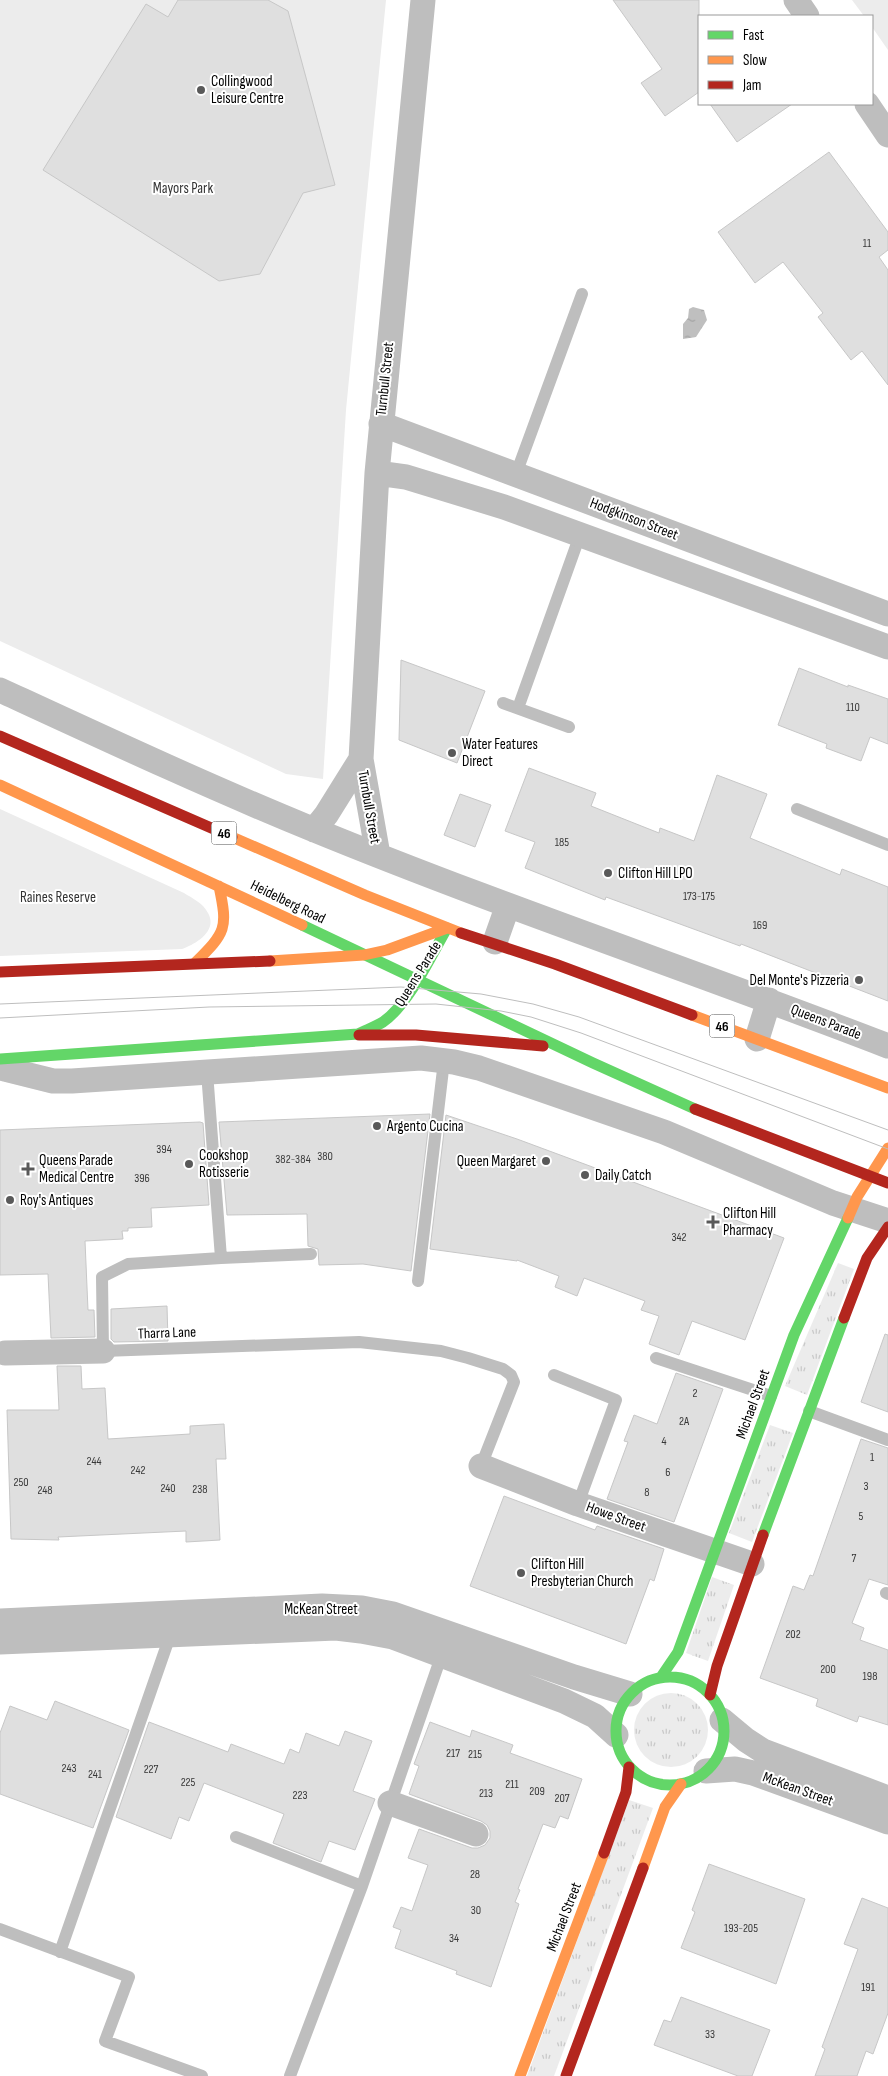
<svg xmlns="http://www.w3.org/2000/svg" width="888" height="2076" font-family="'Sofia Sans Condensed',sans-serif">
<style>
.grass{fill:url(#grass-tufts)}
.park{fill:#ececec}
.water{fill:url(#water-ripples)}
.building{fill:#dfdfdf;stroke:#c7c7c7}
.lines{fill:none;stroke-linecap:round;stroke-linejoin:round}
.lane{stroke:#bebebe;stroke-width:12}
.street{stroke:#bebebe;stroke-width:25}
.fast{stroke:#63d668;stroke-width:11}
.slow{stroke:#ff974d;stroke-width:11}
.jam{stroke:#b3261e;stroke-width:11}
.tram{stroke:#bebebe;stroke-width:1}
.poi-dot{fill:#595959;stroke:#fff;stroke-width:2}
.labels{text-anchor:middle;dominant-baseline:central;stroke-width:4;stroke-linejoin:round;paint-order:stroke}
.number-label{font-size:12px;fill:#383838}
.shield{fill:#fff;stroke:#4c4c4c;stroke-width:1}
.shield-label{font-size:14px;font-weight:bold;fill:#000}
.poi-label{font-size:15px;fill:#000;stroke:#fff;text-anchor:start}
.park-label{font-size:15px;fill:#333;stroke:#fff}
.street-label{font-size:15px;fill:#000;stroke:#fff}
</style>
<defs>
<pattern id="grass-tufts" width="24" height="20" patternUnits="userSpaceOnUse" patternTransform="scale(1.25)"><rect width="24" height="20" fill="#ececec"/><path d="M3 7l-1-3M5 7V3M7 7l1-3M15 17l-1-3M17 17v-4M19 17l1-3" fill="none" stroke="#c9c9c9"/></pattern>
<pattern id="water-ripples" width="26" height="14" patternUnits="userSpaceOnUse" patternTransform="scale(1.25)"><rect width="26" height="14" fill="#bfbfbf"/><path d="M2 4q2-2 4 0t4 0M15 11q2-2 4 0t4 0" fill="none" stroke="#a2a2a2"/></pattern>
</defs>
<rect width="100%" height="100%" fill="#fff"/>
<path class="grass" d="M838,1263l16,6 -47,126 -22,-9z
M770,1425l23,8 -41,109 -23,-9z
M712,1577l22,8 -26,76 -22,-8z
M634 1730a37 37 0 1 1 74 0a37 37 0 1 1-74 0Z
M629,1800l24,8 -99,268h-27z"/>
<path class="park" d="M0,0h386l-40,410 -23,369 -37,-5 -286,-133z
M852,0h36v50l-16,-23v-11h-8z
M0,809l184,84c8,5 19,10 24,20 10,18 -12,31 -26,36l-182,7z"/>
<path class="water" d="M693,307l11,3 3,10 -11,17 -13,2v-15l5,-6 1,-9z"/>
<path class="building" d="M178,0h90l20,11 47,174 -32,8 -43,81 -41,7 -176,-111 103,-166 22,13z
M613,0h86v92l-34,24 -24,-33 21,-14z
M710,104h82l-55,38z
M829,152l59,80v18l-9,7 9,13v115l-26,-34 -11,9 -33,-43 5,-4 -40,-51 -28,21 -37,-51z
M401,660l84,31 -28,72 -58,-23z
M799,668l49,19v-2l40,14v45l-18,-7 -9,24 -35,-13 1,-4 -49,-19z
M529,768l67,25 -5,13 68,27 1,-5 34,13 23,-66 50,19 -17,44 90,37 2,-6 46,18v114l-147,-57 -1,2 -134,-49 -1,3 -80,-32 10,-26 -30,-11z
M460,794l31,11 -16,42 -31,-12z
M430,1114l-19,157 -48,-7 -44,1 -1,-16 -10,-3 -1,-32 -80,1 -8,-93z
M446,1115l71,24 267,99 -39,102 -53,-19 -13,34 -30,-11 10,-28 -18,-6 4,-9 -61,-23 -7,18 -22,-9 4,-11 -42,-16v1l-87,-12z
M200,1122l3,1 6,82 -58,3 1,19 -24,1v3h-6l1,8 -38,2 3,69h6l1,27 -44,1 -3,-64 -48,1v-145z
M167,1306l1,35 -54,1 -3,-3v-30z
M885,1334l3,1v77l-27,-10z
M57,1366h24l1,23 23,-1 3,51 82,-5v-8l34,-2 2,35h-10l4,81 -34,2v-11l-128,6 1,3 -48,-1 -4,-129h52z
M676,1373l47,16 -49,133 -67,-23 21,-57 -4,-1 10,-26 23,9z
M861,1439l27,9v137l-19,-6 -17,44 12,5 -4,12 28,10v75l-29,-9 -2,6 -41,-16 2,-7 -58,-21 33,-92 11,4 6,-15 3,1z
M504,1496l91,34 2,-4 67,23 -10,32 -4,-2 -24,65 -156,-58z
M55,1701l74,29 -36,98 -93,-34v-61l10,-27 37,14z
M149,1722l79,30 3,-8 53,20 6,-15 9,4 7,-20 33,13 6,-15 27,10 -19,50 22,8 -20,51 -26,-9 -8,21 -48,-19 11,-29 -80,-31 -15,38 -10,-4 -8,22 -55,-22z
M430,1722l40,15 2,-7 41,15 -3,8 72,26 -14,40 -8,-3 -5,12 -12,-4 -25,65 2,1 -5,12 4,2 -28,83 -35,-13 1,-3 -62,-23 6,-18 -8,-3 8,-20 11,4 16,-46 -20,-7 11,-29 53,19h6l7,-3 5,-7v-7l-3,-6 -6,-4 -72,-27 10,-28 -5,-2z
M709,1864l96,35 -29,85 -95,-36 14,-36 -3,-2z
M862,1898l26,10v105l-15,41 -7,-3 -9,25h-42l10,-27 -3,-2 36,-98 -14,-5z
M681,1997l89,33 -18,46h-14l-84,-31 10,-25 7,2z"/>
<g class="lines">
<path class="lane" d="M516,474l66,-180
M503,703l66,24
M518,708l62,-173
M797,809l91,36
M207,1072l14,186 -93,6 -26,13 1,74 256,-9 82,9 27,7 35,11 8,6 3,7 -33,84
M221,1258l90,-4
M418,1281l26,-220
M656,1358l115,38
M554,1375l62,25 -38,104
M809,1411l79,29
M886,1593l2,1
M236,1837l126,49
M0,1929l129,48 -24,64 97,35
M60,1952l111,-319
M290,2076l72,-190 81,-235"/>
<path class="street" d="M796,0l11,16
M867,104l21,31
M381,424l507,190
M377,473l29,4 98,30 384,140
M0,690c104,48 207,96 312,139 190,78 385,143 576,217
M314,830l12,-15 35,-56
M378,855l-17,-96 16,-286 46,-473
M495,942l13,-37
M757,1039l12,-39
M0,1068l53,13h19l349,-23 33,4 25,6 185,64 169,71 55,18
M5,1353l98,-2
M481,1466l97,38 174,60
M0,1621l322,-15 40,2 31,6 181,63 56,17
M0,1642l336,-14 25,3 32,6 171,64 31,15 21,19
M722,1720l24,20 17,11 125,47
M706,1771l29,-2 18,4 135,49
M390,1803l86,31"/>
<path class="fast" d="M302,925l291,138 102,46
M0,1059l358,-25c8,-4 17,-7 25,-12 26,-18 48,-66 64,-94
M763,1535l81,-217
M661,1677l17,-25 116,-317 54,-117
M616 1731a54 54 0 1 1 108 0a54 54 0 1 1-108 0Z"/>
<path class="slow" d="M0,785l302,140
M232,837l133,58 96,38
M270,961l94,-6 23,-5 60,-22
M195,963c31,-31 33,-34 24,-77
M692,1015l196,73
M848,1218l9,-21 31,-49
M643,1868l22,-61 16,-23
M520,2076l84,-223"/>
<path class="jam" d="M0,736l232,101
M461,933l94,31 137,51
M0,972l270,-11
M359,1035h57l127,11
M695,1109l193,74
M844,1318l23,-60 21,-31
M710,1695l7,-29 46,-131
M604,1853l22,-61 3,-25
M566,2076l77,-208"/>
<path class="tram" d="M0,1004l401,-17 80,7 52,10 46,13 309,113
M0,1018l209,-11 227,-3 65,7 30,6 50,16 307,116"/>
</g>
<g class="poi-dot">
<circle cx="201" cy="90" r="5"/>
<circle cx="452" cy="753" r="5"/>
<circle cx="608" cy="873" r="5"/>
<circle cx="859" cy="980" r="5"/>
<circle cx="377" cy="1126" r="5"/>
<circle cx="546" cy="1161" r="5"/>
<circle cx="189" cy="1164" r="5"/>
<path d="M25.5 1161.5h5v5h5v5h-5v5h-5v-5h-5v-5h5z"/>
<circle cx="585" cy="1175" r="5"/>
<circle cx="10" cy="1200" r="5"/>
<path d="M710.5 1214.5h5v5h5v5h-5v5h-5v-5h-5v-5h5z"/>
<circle cx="521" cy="1573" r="5"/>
</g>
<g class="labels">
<g class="number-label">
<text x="867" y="243">11</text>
<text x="853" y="707">110</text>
<text x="562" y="842">185</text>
<text x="699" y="896">173-175</text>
<text x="760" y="925">169</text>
<text x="164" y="1149">394</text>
<text x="325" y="1156">380</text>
<text x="293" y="1159">382-384</text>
<text x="142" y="1178">396</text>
<text x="679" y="1237">342</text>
<text x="695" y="1393">2</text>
<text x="684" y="1421">2A</text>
<text x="664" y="1441">4</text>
<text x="872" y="1457">1</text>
<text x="94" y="1461">244</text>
<text x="138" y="1470">242</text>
<text x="668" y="1472">6</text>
<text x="21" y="1482">250</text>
<text x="866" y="1486">3</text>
<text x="168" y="1488">240</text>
<text x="200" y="1489">238</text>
<text x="45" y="1490">248</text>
<text x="647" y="1492">8</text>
<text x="861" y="1516">5</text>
<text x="854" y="1558">7</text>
<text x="793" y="1634">202</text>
<text x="828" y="1669">200</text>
<text x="870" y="1676">198</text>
<text x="453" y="1753">217</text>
<text x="475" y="1754">215</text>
<text x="69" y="1768">243</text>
<text x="151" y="1769">227</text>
<text x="95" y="1774">241</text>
<text x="188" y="1782">225</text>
<text x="512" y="1784">211</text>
<text x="537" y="1791">209</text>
<text x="486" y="1793">213</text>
<text x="300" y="1795">223</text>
<text x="562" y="1798">207</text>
<text x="475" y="1874">28</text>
<text x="476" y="1910">30</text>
<text x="741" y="1928">193-205</text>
<text x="454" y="1938">34</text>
<text x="868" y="1987">191</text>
<text x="710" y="2034">33</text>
</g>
<g class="shield">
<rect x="211.5" y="821.5" width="25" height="23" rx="4"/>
<rect x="709.5" y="1014.5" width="25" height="23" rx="4"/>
</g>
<g class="shield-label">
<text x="224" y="833">46</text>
<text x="722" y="1026">46</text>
</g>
<g class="poi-label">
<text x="211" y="81">Collingwood<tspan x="211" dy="17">Leisure Centre</tspan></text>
<text x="462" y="744">Water Features<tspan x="462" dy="17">Direct</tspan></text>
<text x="618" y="873">Clifton Hill LPO</text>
<text x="849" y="980" text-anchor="end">Del Monte's Pizzeria</text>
<text x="387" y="1126">Argento Cucina</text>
<text x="199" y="1155">Cookshop<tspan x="199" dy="17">Rotisserie</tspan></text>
<text x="39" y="1160">Queens Parade<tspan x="39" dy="17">Medical Centre</tspan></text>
<text x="536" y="1161" text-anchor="end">Queen Margaret</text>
<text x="595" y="1175">Daily Catch</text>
<text x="20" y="1200">Roy's Antiques</text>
<text x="723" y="1213">Clifton Hill<tspan x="723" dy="17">Pharmacy</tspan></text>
<text x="531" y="1564">Clifton Hill<tspan x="531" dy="17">Presbyterian Church</tspan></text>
</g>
<g class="park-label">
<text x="183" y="188">Mayors Park</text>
<text x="58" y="897">Raines Reserve</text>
</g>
<g class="street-label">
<text transform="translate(385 379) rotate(-84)">Turnbull Street</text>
<text transform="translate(634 519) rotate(21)">Hodgkinson Street</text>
<text transform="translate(369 807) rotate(80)">Turnbull Street</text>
<text transform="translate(288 902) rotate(26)">Heidelberg Road</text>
<text transform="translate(418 974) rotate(-58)">Queens Parade</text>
<text transform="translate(826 1022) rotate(21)">Queens Parade</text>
<text transform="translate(167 1333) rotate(-2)">Tharra Lane</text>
<text transform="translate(753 1404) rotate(-70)">Michael Street</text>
<text transform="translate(616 1517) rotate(20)">Howe Street</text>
<text x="321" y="1609">McKean Street</text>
<text transform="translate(798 1789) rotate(20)">McKean Street</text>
<text transform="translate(564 1917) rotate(-69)">Michael Street</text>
</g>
</g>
<rect x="698" y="15" width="175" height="90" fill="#ffffff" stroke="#999999"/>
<rect x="708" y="31" width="25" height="8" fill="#63d668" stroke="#999999"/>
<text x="743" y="40" font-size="15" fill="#000000">Fast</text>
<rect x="708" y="56" width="25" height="8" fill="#ff974d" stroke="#999999"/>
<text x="743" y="65" font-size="15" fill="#000000">Slow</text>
<rect x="708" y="81" width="25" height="8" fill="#b3261e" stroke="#999999"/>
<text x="743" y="90" font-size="15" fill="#000000">Jam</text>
</svg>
